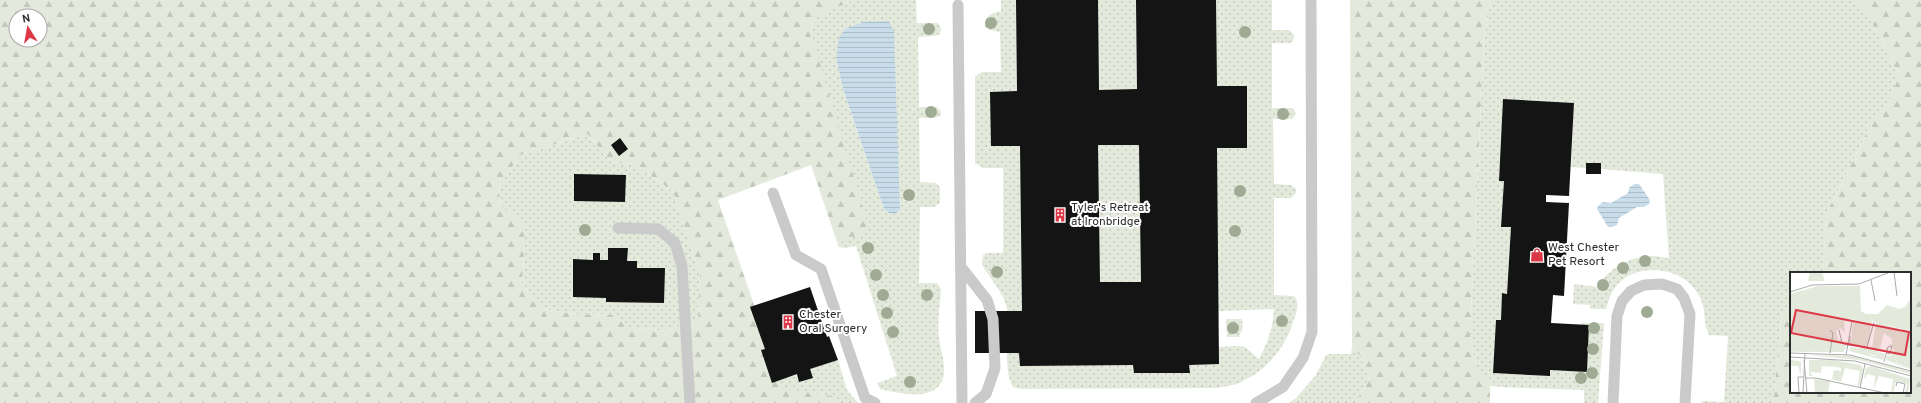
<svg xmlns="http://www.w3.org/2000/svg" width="1921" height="403" font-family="Overpass,sans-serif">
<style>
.grass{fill:url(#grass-dots);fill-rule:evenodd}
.forest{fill:url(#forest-firs);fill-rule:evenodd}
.water{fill:url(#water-rules)}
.building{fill:#141414;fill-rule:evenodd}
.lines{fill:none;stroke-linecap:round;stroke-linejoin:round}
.lane{stroke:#cacaca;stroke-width:11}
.tree{fill:#9fab94}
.labels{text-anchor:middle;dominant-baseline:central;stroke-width:4;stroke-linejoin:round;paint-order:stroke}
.poi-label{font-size:12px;fill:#2d2d2d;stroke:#fff;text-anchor:start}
.inset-road{fill:none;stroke:#ababab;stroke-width:1}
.view{fill:#dc3847;fill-opacity:0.15;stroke:#dc3847;stroke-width:2}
.inset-edge{fill:none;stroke:#2d2d2d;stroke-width:2}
</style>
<defs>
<pattern id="grass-dots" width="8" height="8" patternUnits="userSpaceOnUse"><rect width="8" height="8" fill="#e3eadb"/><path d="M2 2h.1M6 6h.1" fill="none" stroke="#c3c9bc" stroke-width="1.8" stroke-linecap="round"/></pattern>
<pattern id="forest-firs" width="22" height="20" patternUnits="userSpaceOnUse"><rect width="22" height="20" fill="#e3eadb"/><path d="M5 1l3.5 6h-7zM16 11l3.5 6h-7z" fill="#c3c9bc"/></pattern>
<pattern id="water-rules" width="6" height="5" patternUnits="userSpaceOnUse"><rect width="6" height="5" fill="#c8dde9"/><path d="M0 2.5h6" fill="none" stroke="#acbec8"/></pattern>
</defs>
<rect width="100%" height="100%" fill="#fff"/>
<path class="grass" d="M853,0h63l1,23h21l3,6 -1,5 -5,2 -17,1 1,70h18l4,5v4l-3,1 -19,1 1,64 16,1 4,4v16l-6,4h-14l-1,76h18l4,6c-1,16 -4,33 -2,49 1,10 5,20 5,30 1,35 -39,27 -64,21l-3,-6 20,-7 -41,-130 -11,2 -6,-1 -2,-5 26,-8 -53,-204 7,-13zM836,58l53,155 -5,-4 -41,-120z
M1001,0h271v30h17l5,5 -1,6 -3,2h-18v65h21l3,6 -4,5h-19l1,65 17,1 5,4v4l-5,5h-17v97l20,1c6,7 3,15 0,23 -8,29 -28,52 -55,64 -6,3 -15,3 -21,5l-197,1 -8,-2c-12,-21 -1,-59 -7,-82 -2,-10 -18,-31 -24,-40l1,-10 3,-2h17v-85h-20l-8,-5v-86l7,-5h19l-1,-40 -10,-2 -5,-3c-1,-11 7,-14 16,-16zM1215,309l4,2 55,-2c-1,19 -6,33 -15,50l-14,-12 -7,-1 -25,1z
M1491,0h357l16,7 35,69 -13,33 -16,17 -44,88 -3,59h-32v32l-9,7 -9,91h-71v-2l22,1 4,-66 -19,-1c-8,-18 0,-29 -16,-48 -17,-20 -54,-23 -73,-5 -8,8 -11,16 -14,27h-16v-4l-17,-1 1,-20 23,3c12,-19 33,-31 56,-31 5,0 11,2 16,2l-6,-84 -62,-5v-6h-15v5l-15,-1 3,-64 -71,-4 -4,82h5l-3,45 10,1 -4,67 -5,-1 -1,27h-5l-3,53 56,3 1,-6 36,2 3,-47h-8v-2h23l-6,80h-14v-13l-85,-3 -22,-18 -7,-34 14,-296z
M588,134l23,28 22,2 40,27 27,83 -2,48 -37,9 -31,-4 -17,-12 -36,-1 -36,-5 -19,-26 3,-39 -23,-36 -4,-20 22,-33z
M1226,319h16l1,8 -4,10h-12z
M1352,346l9,11 8,22 -14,24h-66l7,-5 20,-23 10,-20 4,-1h21z
M838,360l9,30 11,13h-17l-9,-7 -52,-7 -4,-14z"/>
<path class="forest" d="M0,0h853l-36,17 -7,13 58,196 -5,8 -26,8 -26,-77 -93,35 33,96 29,92 52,8 9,7h-841zM16,16h24v24h-24zM588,134l23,28 22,2 40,27 27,83 -2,48 -37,9 -31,-4 -17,-12 -36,-1 -36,-5 -19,-26 3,-39 -3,-25 -20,-11 -4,-20 22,-33z
M1350,0h141l-7,39 -14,296 7,34 22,18 -9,-1v17h-135l14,-24 -8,-22 -9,-11z
M1848,0h73v403h-148l9,-91 9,-7v87h119v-119h-87l3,-59 44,-88 16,-17 13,-33 -35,-69z"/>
<path class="water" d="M889,21l5,11 6,178 -5,4 -6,-1 -5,-4 -41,-120 -7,-31 3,-20 6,-9 18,-7z
M1634,184h5l11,16 -1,4 -5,3h-7l-18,11 -2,7 -5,2h-4l-11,-18 1,-3 5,-4 8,1 17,-10 1,-5z"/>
<path class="building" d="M1016,0h82l1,90 38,-1 -1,-89h80l1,86h30v62h-30l2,216 -30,1 1,8h-56l-1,-8 -113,1 -1,-13h-44v-42h47l-2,-165h-29l-1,-54 27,-1zM1098,145h41l2,137h-41z
M1503,99l71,4 -5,93 -23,-1v7l23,1 -5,93 -11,-1 -2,28 38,2 -2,47 -37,-2v6l-57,-3 3,-53h5l1,-27 5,1 4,-67h-10l3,-46h-5z
M620,138l8,11 -9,7 -8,-11z
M1586,163h15v11h-15z
M574,174l52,1 -1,27 -51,-1z
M608,248h20l-1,13h10v7h28l-1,35 -58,-1v-4l-33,-1v-38l20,1v-7h7v7h8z
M810,287l17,50 2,-1 9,24 -28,9 3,9 -14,4 -2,-8 -25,9 -11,-33 4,-1 -15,-42z"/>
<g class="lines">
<path class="lane" d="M958,5l4,398
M773,193l23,62 25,14 44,129 10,5
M618,228l40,1 17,14 7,23 8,137
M961,267l26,33 6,19 2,49 -9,26 -11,9
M1256,403l27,-16 20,-29 9,-26 -1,-332
M1613,403l4,-87 5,-15 9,-10 13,-6 18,-1 15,5 7,9 6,16 -5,89"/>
</g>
<g class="tree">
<circle cx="991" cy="23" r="6"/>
<circle cx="929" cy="29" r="6"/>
<circle cx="1245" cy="32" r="6"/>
<circle cx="931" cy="112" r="6"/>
<circle cx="1283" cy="114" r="6"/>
<circle cx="1240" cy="191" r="6"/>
<circle cx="909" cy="195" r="6"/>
<circle cx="585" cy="230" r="6"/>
<circle cx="1235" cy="231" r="6"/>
<circle cx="868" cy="248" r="6"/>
<circle cx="1645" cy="261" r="6"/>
<circle cx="1623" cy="268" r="6"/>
<circle cx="997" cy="272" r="6"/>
<circle cx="876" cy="275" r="6"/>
<circle cx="1603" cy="285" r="6"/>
<circle cx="883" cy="295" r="6"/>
<circle cx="927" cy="295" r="6"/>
<circle cx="1647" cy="312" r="6"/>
<circle cx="887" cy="313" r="6"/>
<circle cx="1282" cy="321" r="6"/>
<circle cx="1233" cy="328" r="6"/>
<circle cx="1594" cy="328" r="6"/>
<circle cx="893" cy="332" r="6"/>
<circle cx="1593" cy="349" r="6"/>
<circle cx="1592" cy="373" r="6"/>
<circle cx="1581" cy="378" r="6"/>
<circle cx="910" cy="382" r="6"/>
</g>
<defs>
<g id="building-bare" transform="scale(1.08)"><path d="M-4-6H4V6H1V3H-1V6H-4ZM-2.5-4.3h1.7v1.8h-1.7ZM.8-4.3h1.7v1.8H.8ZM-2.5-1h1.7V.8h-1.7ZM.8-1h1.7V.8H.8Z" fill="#dc3847" stroke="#fff" stroke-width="2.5" paint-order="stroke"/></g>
<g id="shop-bare" transform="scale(1.08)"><path d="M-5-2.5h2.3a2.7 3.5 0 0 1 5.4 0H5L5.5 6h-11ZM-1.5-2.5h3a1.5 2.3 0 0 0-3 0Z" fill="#dc3847" stroke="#fff" stroke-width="2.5" paint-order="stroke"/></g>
</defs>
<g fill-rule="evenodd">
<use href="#building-bare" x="1060" y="215"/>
<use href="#shop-bare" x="1537" y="255"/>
<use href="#building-bare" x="788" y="322"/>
</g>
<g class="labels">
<g class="poi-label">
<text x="1071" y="208">Tyler's Retreat<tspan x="1071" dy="14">at Ironbridge</tspan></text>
<text x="1548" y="248">West Chester<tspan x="1548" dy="14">Pet Resort</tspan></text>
<text x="799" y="315">Chester<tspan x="799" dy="14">Oral Surgery</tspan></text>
</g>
</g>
<g transform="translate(1790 272)">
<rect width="121" height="121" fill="#fff"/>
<path d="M66,46h14l6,4 -4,-1 -3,22 -4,3 -14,-2 2,-24zM39,52l5,5 -1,8 -9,-5 -1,-6zM95,52l21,7 1,5 -7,11 -4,16 15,7 -25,-10 1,-5 4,1 3,-6 -3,-5 -6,1 7,-2v-5l-8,-6 -4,16 5,1 2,-3 -1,5 -7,-4zM51,68l5,8 -3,4h-53l48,-3 3,-3 -4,-5zM82,74l-2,3 -14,-1 17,8h4l2,-4 6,2 -2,6 -34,-9 2,-4 14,2zM18,83l45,1 58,16v2l-52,-14zM0,88l11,1v15l-3,-10h-8zM19,88h24l28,5 2,4 -3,16 -2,1 -5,-2 5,1 2,-14 -15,-3 -4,14 -9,-3 2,-9 7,1v-3l-5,-1 -14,-1 -1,7 -11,-1 3,4h-4zM81,94l39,13 -2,14h-3l2,-9 -9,-3 -3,2 -1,8 -3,1 2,-13 -14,-3 -5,13 1,-13 -8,-2 -2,5 -1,-3 2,-8zM24,107l16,2 -2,12h-13z" fill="#e3eadb"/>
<path d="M20,0h12l3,9h-17zM28,14h42l1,25 5,3h12l9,-9 13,4 6,-3 5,-8v71l-15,-6 2,-15 9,-12 -5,-7 -17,-5 -8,32 -23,-6 2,-2h16l4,-26 -6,-4 -26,2 1,13 -3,-4 -6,1 2,11 4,3 -4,5 -48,3v-58zM39,52l5,5 -1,8 -9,-5 -1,-5z" fill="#e3eadb" fill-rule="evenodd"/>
<path class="inset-road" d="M104,0l3,24M81,8l4,21M0,20l22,-7 47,-1 31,-12M40,58l3,3 -3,20M49,58l3,13 6,3M60,64v7l-2,2 19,2 7,-25M0,81l60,2 61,16M56,83l6,-34M0,85l65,4 56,15M14,88l3,33M94,90l4,-15 4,-1 -2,8 -4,-1M16,106h10l69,15M106,114l1,-4 8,2 -2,9M70,116l5,-24M9,121l-1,-16h5M13,121l2,-40"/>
<path class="view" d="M6,38l113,22 -4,23 -114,-22z"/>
<rect width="121" height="121" class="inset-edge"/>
</g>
<g transform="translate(28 28) rotate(349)"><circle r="19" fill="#ffffff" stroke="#ababab"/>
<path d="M0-3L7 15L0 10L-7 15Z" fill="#dc3847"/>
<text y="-6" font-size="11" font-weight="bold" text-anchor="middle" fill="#2d2d2d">N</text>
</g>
</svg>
